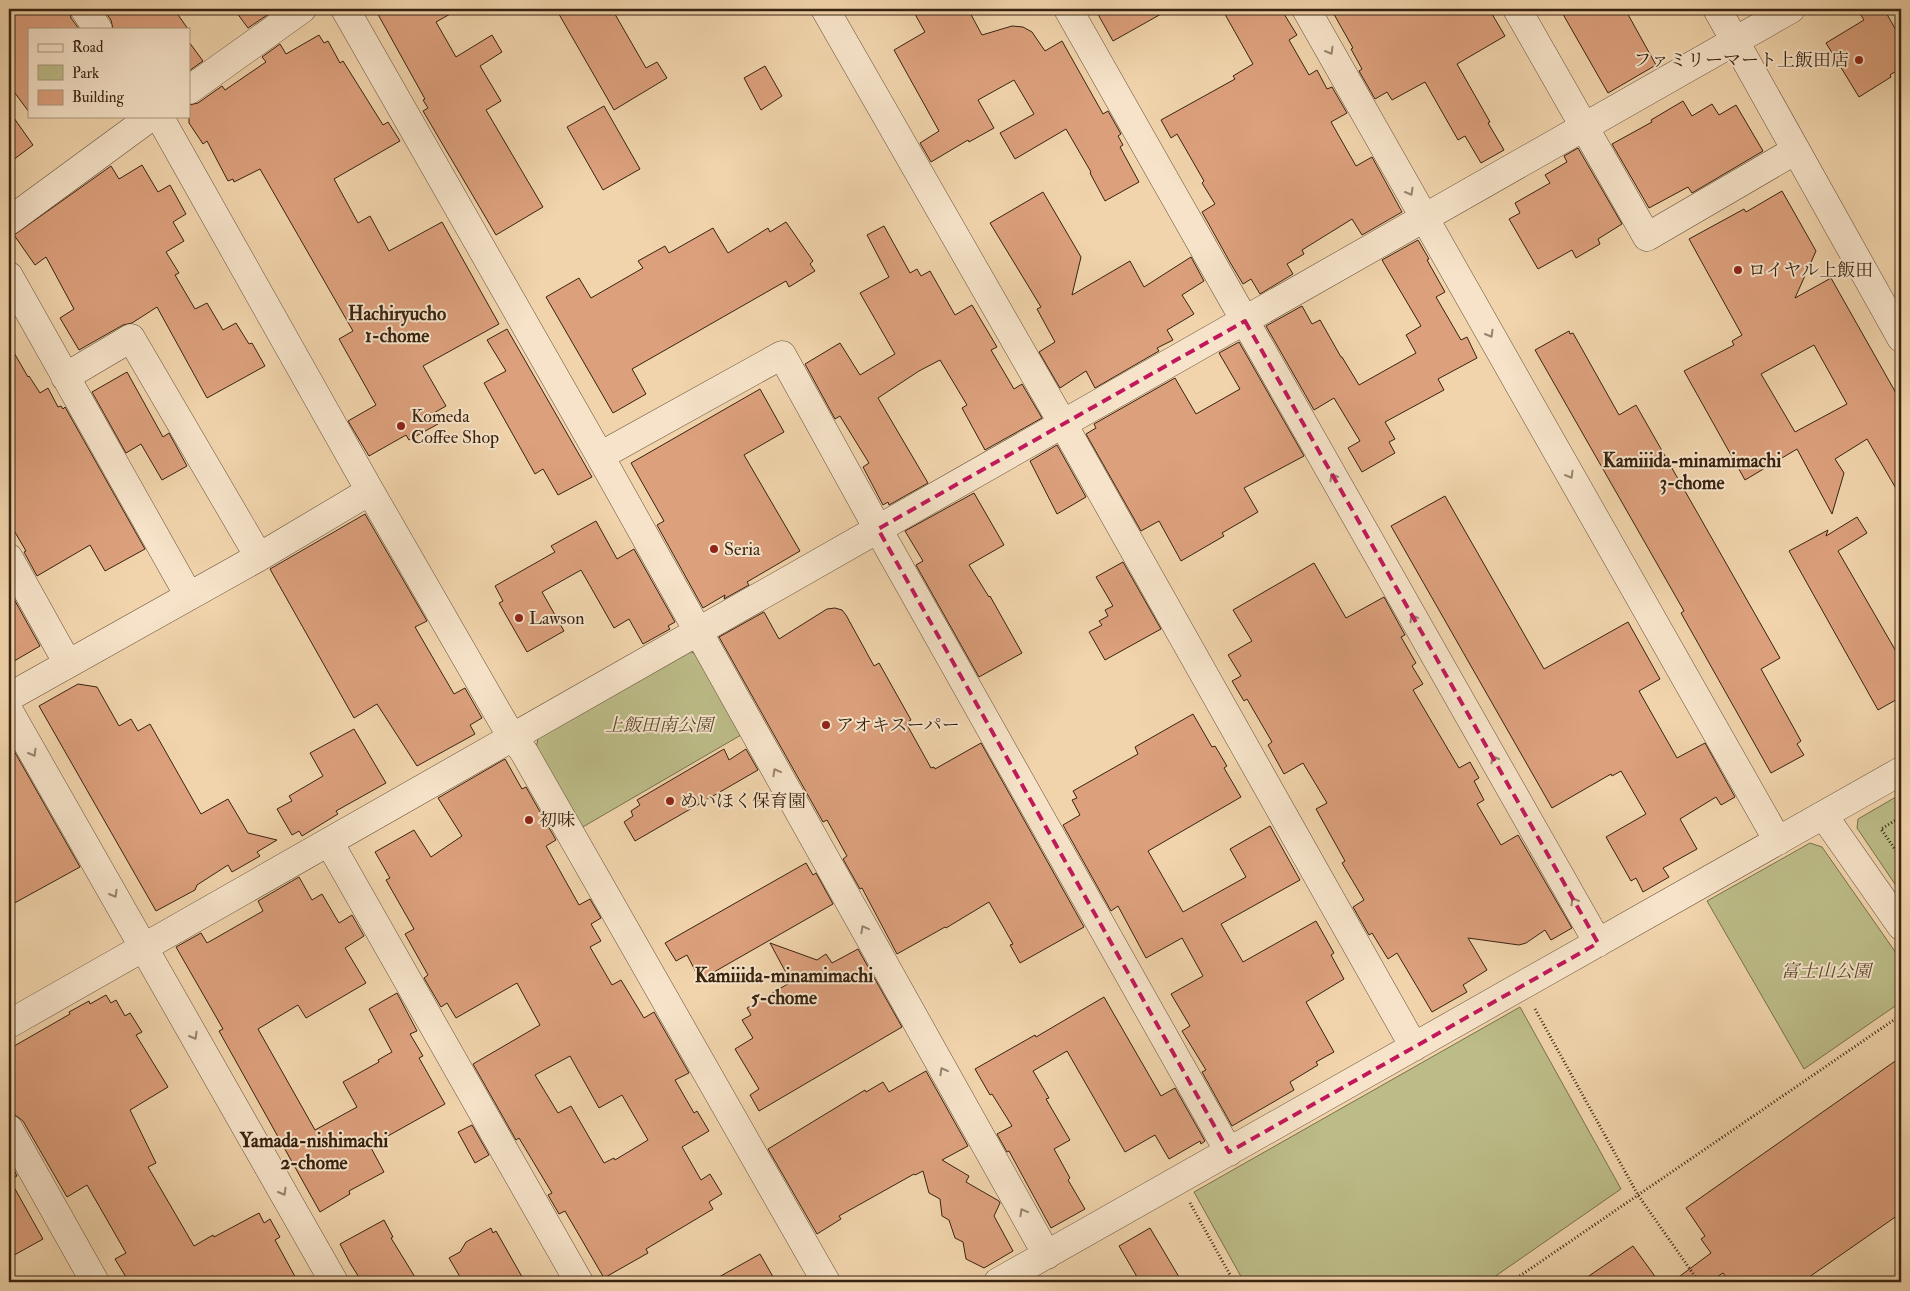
<svg xmlns="http://www.w3.org/2000/svg" width="1910" height="1291" font-family="'IM FELL Double Pica','Noto Serif JP',serif">
<style>
.green{fill:#bcbc88;stroke:#7a704c}
.building{fill:#dca07c;stroke:#382311;fill-rule:evenodd}
.lines{fill:none;stroke-linecap:round;stroke-linejoin:round}
.minor-casing{stroke:#664f38;stroke-width:29}
.path{stroke:#382311;stroke-width:3;stroke-dasharray:1 2.5;stroke-linecap:butt}
.minor{stroke:#f6e3c9;stroke-width:28}
.oneway{stroke:#97836d}
.marked{fill:none;stroke:#c2185b;stroke-width:4;stroke-dasharray:10 6;stroke-linejoin:round}
.poi-dot{fill:#8f2418;stroke:#f6e3c9;stroke-width:2}
.labels{text-anchor:middle;dominant-baseline:central;stroke-width:4;stroke-linejoin:round;paint-order:stroke}
.poi-label{font-size:18px;fill:#382311;stroke:#f6e3c9;text-anchor:start}
.park-label{font-size:18px;font-style:italic;fill:#59492f;stroke:#f6e3c9}
.neighbourhood-label{font-size:19px;font-weight:bold;fill:#382311;stroke:#f6e3c9}
</style>
<rect width="100%" height="100%" fill="#f1d4ac"/>
<filter id="stains"><feTurbulence type="fractalNoise" baseFrequency=".004" numOctaves="4"/><feColorMatrix values="0 0 0 0 .2 0 0 0 0 .09 0 0 0 0 .02 0 0 0 .5 -.17"/></filter>
<radialGradient id="worn" r=".72"><stop offset=".6" stop-color="#630" stop-opacity="0"/><stop offset="1" stop-color="#630" stop-opacity=".3"/></radialGradient>
<path class="green" d="M688,650l7,4 46,81 -160,93 -45,-79 2,-11z
M1901,794v99l-44,-65 1,-9z
M1810,843l12,4 79,113v42l-97,67 -97,-168z
M1520,1007l101,182 -134,93h-243l-50,-90z"/>
<path class="building" d="M22,9h47l2,9 8,11h-50v83l-20,-27v-68z
M103,9h71l14,20h-75l-2,-9z
M234,9h42l-28,19z
M375,9h84l-23,13 20,35 36,-22 10,17 -22,14 21,35 -15,9 57,97 -47,28 -73,-124 5,-3 -5,-8 2,-1z
M556,9h56l34,59 11,-6 10,16 -53,32z
M912,9h56l14,26 30,-9 11,1 9,5 13,19 17,-10 41,73 5,-3 13,23 -3,2 5,9 -3,2 19,35 -34,19 -15,-28 1,-1 -25,-43 -51,30 -15,-26 34,-19 -20,-34 -36,20 16,28 -25,14 -1,-2 -37,22 -11,-19 19,-12 -45,-81 31,-18z
M1095,9h75l-57,32z
M1222,9h59l16,26 -8,5 20,35 8,-5 10,19 5,-2 15,26 -16,9 25,44 16,-9 30,55 -40,23 -10,-16 -50,31 2,4 -17,10 6,10 -33,20 -9,-15 -8,5 -12,-20 -29,-52 13,-8 -13,-21 2,-2 -27,-47 -6,4 -10,-18 74,-41 -2,-3 20,-12z
M1331,9h158l16,27 -48,28 33,58 -2,1 16,27 -23,13 -16,-27 -7,4 -33,-58 -33,18 -5,-8 -12,7 -16,-28 3,-2 -11,-20 2,-1z
M1560,9h65l31,56 -48,28z
M1857,9h27l17,30v29l-11,7 1,2 -32,20 -33,-54 38,-23z
M319,35l5,8 4,-2 12,22 3,-2 40,64 5,-3 12,19 -66,38 24,44 12,-7 19,35 53,-29 57,102 -76,42 23,40 -14,8 6,10 -29,16 -3,-5 -37,21 -21,-35 28,-16 -37,-66 14,-8 -93,-162 -26,13 -1,-3 -5,2 -21,-40 -4,3 -14,-21v-18l9,-2 24,-17 3,4 41,-28 -4,-5 18,-13 6,10z
M189,42l14,19 -14,10z
M765,66l17,30 -21,14 -17,-32z
M1683,101l9,15 20,-12 7,11 17,-10 27,46 -71,42 -4,-6 -39,21 -37,-64 40,-22 -1,-2z
M604,106l36,63 -37,21 -36,-63z
M9,111l24,34 -24,18z
M1578,148l44,76 -24,15 2,5 -24,14 -4,-8 -34,19 -29,-50 11,-6 -5,-10 35,-20 -5,-8 22,-13 -3,-6z
M142,165l16,27 12,-7 16,29 -13,8 11,19 -18,11 13,21 -4,2 20,34 12,-6 16,27 13,-7 13,21 3,-1 13,23 -58,32 -50,-91 -25,16 -9,2 -44,25 -19,-32 14,-9 -28,-52 -11,8 -21,-30 97,-69 8,13z
M1782,191l34,60 -21,47 36,-20 70,124v95l-34,-58 -32,20 9,14 -12,41 -35,-65 -52,31 -61,-109 50,-26 -2,-4 10,-6 -53,-96 55,-30 2,3zM1814,345l33,59 -52,28 -34,-58z
M1043,192l38,65 -9,38 58,-34 14,26 47,-30 13,24 -22,14 12,19 -27,16 6,10 -16,8 2,3 -64,37 -9,-17 -26,17 -21,-36 16,-10 -18,-33 4,-2 -51,-84z
M786,222l27,39 -3,3 5,7 -26,16 -3,-6 -154,88 14,25 -33,19 -67,-116 33,-19 12,20 52,-30 -5,-7 27,-15 4,7 44,-25 15,25 40,-25 2,4z
M884,226l26,47 7,-4 4,7 9,-5 25,44 17,-10 25,42 -6,3 23,39 8,-5 20,34 -57,32 -23,-42 5,-3 -27,-45 -21,11 -41,27 50,85 -39,22 -1,-3 -5,3 -20,-38 6,-4 -29,-47 -5,3 -30,-55 35,-21 20,32 35,-21 -35,-61 29,-16 -22,-42z
M1418,240l11,19 -2,1 18,32 -9,5 25,43 6,-3 10,21 -39,21 6,11 -59,32 10,17 -6,3 6,11 -33,19 -14,-24 12,-7 -26,-43 -20,12 -48,-84 36,-20 10,18 8,-4 21,37h1l17,28 57,-32 -10,-18 15,-9 -39,-66z
M507,329l85,148 -34,18 -15,-26 -8,5 -51,-91 22,-12 -19,-31z
M1569,331l1,3 3,-1 46,82 17,-10 144,253 -19,11 40,72 -4,3 7,11 -33,18 -90,-160 3,-2 -149,-261z
M1239,342l65,114 -60,32 14,24 -36,21 2,3 -43,25 -22,-40 -18,10 -55,-97 10,-6 -2,-4 81,-46 21,36 44,-25 -21,-36z
M9,344l19,33 1,-1 11,17 8,-5 10,19 3,-1 2,3 2,-2 80,142 -40,22 -15,-26 -53,31 -13,-24 2,-1 -17,-29z
M127,372l36,65 6,-4 18,33 -25,14 -21,-36 -15,9 -34,-61z
M760,389l24,43 -40,23 56,96 -53,31 2,3 -25,14 1,-4 -22,13 -46,-83 7,-4 -33,-58z
M1057,445l29,52 -29,17 -27,-53z
M974,493l30,52 -35,20 20,32 1,-1 32,57 -43,24 -63,-112 7,-4 -18,-30z
M1445,496l99,173 84,-47 32,57 -21,12 38,67 28,-15 30,54 -14,8 -5,-8 -36,22 17,30 -34,19 6,9 -26,15 -7,-14 -5,3 -25,-44 40,-23 -25,-43 -9,5 -1,-2 -59,34 -161,-282z
M365,514l62,107 -12,6 39,67 11,-6 17,30 -12,7 5,9 -58,32 -40,-62 -23,14 -84,-149z
M1857,517l10,16 -29,18 63,109v37l-23,13 -89,-159 39,-21 -2,6z
M596,521l21,38 17,-10 41,73 -7,4 2,3 -27,15 -14,-25 -15,9 -33,-58 -39,22 22,39 -37,21 -28,-49 4,-2 -8,-15 60,-34 -4,-6z
M1123,562l38,67 -56,31 -16,-28 13,-7 -3,-4 9,-5 -3,-6 8,-4 -17,-29z
M1314,563l32,55 38,-21 21,38 -4,2 15,26 -4,3 11,18 -10,6 46,78 11,-6 9,16 -5,3 10,19 -7,4 24,41 17,-10 54,93 -21,12 -6,-10 -19,13 -7,2 -51,-7 19,32 -24,15 4,7 -35,20 -35,-59 -9,6 -16,-26 -3,2 -16,-28 11,-7 -22,-37 3,-2 -29,-52 11,-6 -24,-40 -19,11 -16,-29 4,-3 -25,-43 -3,2 -12,-20 9,-5 -13,-21 24,-14 -19,-31z
M9,590l31,56 -31,18z
M835,608l7,2 4,5 28,51 5,-3 32,57 -5,3 25,45 3,-1 1,2 46,-26 103,184 -64,36 -10,-18 3,-1 -24,-42 -43,26 -1,-1 -48,27 -35,-66 -2,1 -17,-30 4,-3 -20,-36 -4,2 -104,-185 45,-25 15,27 48,-30z
M78,684l19,3 22,39 12,-7 7,12 12,-7 51,90 27,-15 20,34 29,7 -20,12 3,4 -28,16 -4,-7 -31,20 -2,5 -39,21 -117,-205z
M1193,714l19,33 3,-1 12,20 -3,2 17,29 -93,54 35,61 63,-35 -16,-28 40,-23 30,54 -79,44 22,38 73,-41 18,32 -3,2 13,24 -38,23 28,50 -18,10 2,3 -28,17 4,8 -62,36 -30,-54 4,-2 -24,-39 8,-5 -19,-32 32,-18 -21,-38 -36,20 -28,-52 -7,5 -48,-86 17,-10 -8,-15 5,-2 -4,-7 65,-37 -3,-7z
M354,729l32,54 -50,28 2,3 -36,22 -3,-5 -7,4 -15,-26 15,-8 -3,-5 34,-20 -13,-23z
M9,742l71,125 -71,39z
M724,749l5,11 17,-11 12,21 -123,71 -11,-19 9,-6 -2,-5 9,-6 -3,-5z
M505,759l17,30 4,-2 30,53 -10,6 33,59 11,-6 11,19 -10,6 10,17 -11,6 22,38 9,-5 23,38 10,-6 35,61 -14,7 19,33 3,-2 12,20 -27,16 19,33 9,-6 12,20 -13,8 4,7 -67,40 2,4 -44,25 -39,-67 -6,3 -11,-19 4,-2 -33,-55 -3,2 -43,-76 67,-39 -23,-42 -61,35 -9,-15 -6,4 -17,-29 4,-3 -23,-41 9,-5 -28,-49 4,-2 -15,-26 39,-22 17,27 31,-21 -24,-38zM570,1056l29,52 23,-13 26,45 -33,20 -1,-2 -10,5 -33,-57 -13,7 -23,-38z
M806,863l7,12 3,-2 17,31 -133,76 -13,-25 -11,6 -11,-18z
M299,877l13,23 10,-6 17,29 13,-8 12,21 -19,12 21,35 -60,35 -8,-13 -40,24 57,101 42,-23 -14,-25 36,-20 -1,-2 14,-8 -23,-43 28,-16 20,38 -7,3 13,22 -4,2 26,46 -75,42 14,26 -35,19 1,3 -30,18 -101,-181 4,-2 -47,-82 25,-14 6,10 56,-32 -5,-10z
M770,943l47,17 9,-6 6,9 26,-14 44,78 -143,84 -9,-16 9,-6 -24,-40 18,-11 -11,-18 9,-5 -4,-7 44,-26z
M106,995l5,8 5,-3 9,16 5,-3 12,19 -6,3 32,52 -38,23 26,53 -8,4 46,79 19,-11 1,2 45,-24 5,10 6,-4 10,18 -5,3 23,42h-169l-14,-23 11,-6 -39,-68 -20,12 -44,-76 -8,-6 -6,-11v-55l61,-35 -1,-2 20,-11 1,3z
M1104,997l57,99 14,-8 30,53 -4,3 -1,-3 -31,18 -14,-24 -30,17 -58,-101 -34,20 16,27 -3,1 24,41 -16,9 16,29 -2,2 17,29 -34,19 -42,-77 -2,1 -10,-18 15,-8 -20,-32 -2,1 -15,-26 60,-34 1,2z
M1901,1057v156l-99,69h-73l-6,-9 -14,9h-37l39,-29 -10,-14 4,-3 -19,-28z
M926,1071l42,75 -26,14 27,16 -3,6 33,19 1,2 -6,13 19,35 -29,17 -18,-9 -3,-17 -8,-4 -6,-18 -7,-4 -2,-17 -11,-6 -6,-22 -8,4 -1,-1 -75,42 2,3 -24,15 -49,-85 97,-59 1,2 17,-10 6,10z
M472,1125l17,30 -14,8 -17,-31z
M9,1160l8,16 -7,4 33,59 -34,19z
M384,1220l9,17 -2,1 27,44h-56l-12,-19 -10,-19z
M491,1228l2,5 3,-2 29,51h-62l-14,-24 11,-6 6,-10z
M1150,1228l32,54h-42l-21,-36z
M1633,1246l26,36h-79z
M760,1254l16,28h-66z"/>
<g class="lines">
<g class="minor-casing">
<path id="minor" d="M84,9l14,20
M345,9l255,447 447,799
M825,9l238,415 351,623
M1068,9l530,934
M1306,9l472,832
M1517,9l130,228 149,-87
M1717,9l184,329
M189,90l113,-81
M159,116l211,375 137,238 17,23 302,530
M9,221l143,-105
M9,276l180,320
M65,377l66,-39 128,219
M600,456l182,-101 96,174 351,623
M9,558l59,106
M9,697l250,-140 111,-66
M9,711l325,571
M1824,816l77,110
M329,842l250,440
M9,1024l1782,-1015
M9,1129l86,153
M998,1282l903,-511"/>
</g>
<path class="path" d="M1901,817l-20,12 20,29
M1535,1009l103,186 61,87
M1190,1203l44,79
M1511,1282l390,-267"/>
<use href="#minor" class="minor"/>
</g>
<defs><path id="oneway-chevron" d="M-2-3.5L2.5 0L-2 3.5" fill="none" stroke-width="1.6" stroke-linecap="round" stroke-linejoin="round" transform="scale(1.25)"/></defs>
<g class="oneway">
<use href="#oneway-chevron" transform="translate(1330 51) rotate(60)"/>
<use href="#oneway-chevron" transform="translate(1410 192) rotate(60)"/>
<use href="#oneway-chevron" transform="translate(1490 334) rotate(60)"/>
<use href="#oneway-chevron" transform="translate(1570 475) rotate(60)"/>
<use href="#oneway-chevron" transform="translate(1333 477) rotate(-120)"/>
<use href="#oneway-chevron" transform="translate(1413 618) rotate(-120)"/>
<use href="#oneway-chevron" transform="translate(33 753) rotate(60)"/>
<use href="#oneway-chevron" transform="translate(1494 759) rotate(-120)"/>
<use href="#oneway-chevron" transform="translate(776 772) rotate(-119)"/>
<use href="#oneway-chevron" transform="translate(114 894) rotate(60)"/>
<use href="#oneway-chevron" transform="translate(1574 901) rotate(-120)"/>
<use href="#oneway-chevron" transform="translate(864 929) rotate(-119)"/>
<use href="#oneway-chevron" transform="translate(194 1036) rotate(60)"/>
<use href="#oneway-chevron" transform="translate(943 1071) rotate(-119)"/>
<use href="#oneway-chevron" transform="translate(283 1192) rotate(60)"/>
<use href="#oneway-chevron" transform="translate(1023 1212) rotate(-119)"/>
</g>
<path class="marked" d="M1245,321l353,622 -369,209 -351,-623z"/>
<g class="poi-dot">
<circle cx="1859" cy="60" r="5"/>
<circle cx="1738" cy="270" r="5"/>
<circle cx="401" cy="426" r="5"/>
<circle cx="714" cy="549" r="5"/>
<circle cx="519" cy="618" r="5"/>
<circle cx="826" cy="725" r="5"/>
<circle cx="670" cy="801" r="5"/>
<circle cx="529" cy="820" r="5"/>
</g>
<g class="labels">
<g class="poi-label">
<text x="1849" y="60" text-anchor="end">ファミリーマート上飯田店</text>
<text x="1748" y="270">ロイヤル上飯田</text>
<text x="411" y="416">Komeda<tspan x="411" dy="21">Coffee Shop</tspan></text>
<text x="724" y="549">Seria</text>
<text x="529" y="618">Lawson</text>
<text x="836" y="725">アオキスーパー</text>
<text x="680" y="801">めいほく保育園</text>
<text x="539" y="820">初味</text>
</g>
<g class="park-label">
<text x="659" y="725">上飯田南公園</text>
<text x="1826" y="971">富士山公園</text>
</g>
<g class="neighbourhood-label">
<text x="397" y="314">Hachiryucho<tspan x="397" dy="22">1-chome</tspan></text>
<text x="1692" y="461">Kamiiida-minamimachi<tspan x="1692" dy="22">3-chome</tspan></text>
<text x="784" y="976">Kamiiida-minamimachi<tspan x="784" dy="22">5-chome</tspan></text>
<text x="314" y="1141">Yamada-nishimachi<tspan x="314" dy="22">2-chome</tspan></text>
</g>
</g>
<rect width="1910" height="1291" fill="none" stroke="#f1d4ac" stroke-width="30"/>
<rect x="10" y="10" width="1890" height="1271" fill="none" stroke="#382311" stroke-width="2.5"/>
<rect x="15" y="15" width="1880" height="1261" fill="none" stroke="#382311"/>
<rect x="28" y="28" width="162" height="90" fill="#f6e3c9" stroke="#aa967f"/>
<rect x="38" y="44" width="25" height="8" fill="#f6e3c9" stroke="#aa967f"/>
<text x="72" y="52" font-size="15" fill="#382311">Road</text>
<rect x="38" y="65" width="25" height="15" fill="#bcbc88" stroke="#aa967f"/>
<text x="72" y="78" font-size="15" fill="#382311">Park</text>
<rect x="38" y="90" width="25" height="15" fill="#dca07c" stroke="#aa967f"/>
<text x="72" y="102" font-size="15" fill="#382311">Building</text>
<rect width="100%" height="100%" filter="url(#stains)"/>
<rect width="100%" height="100%" fill="url(#worn)"/>
</svg>
